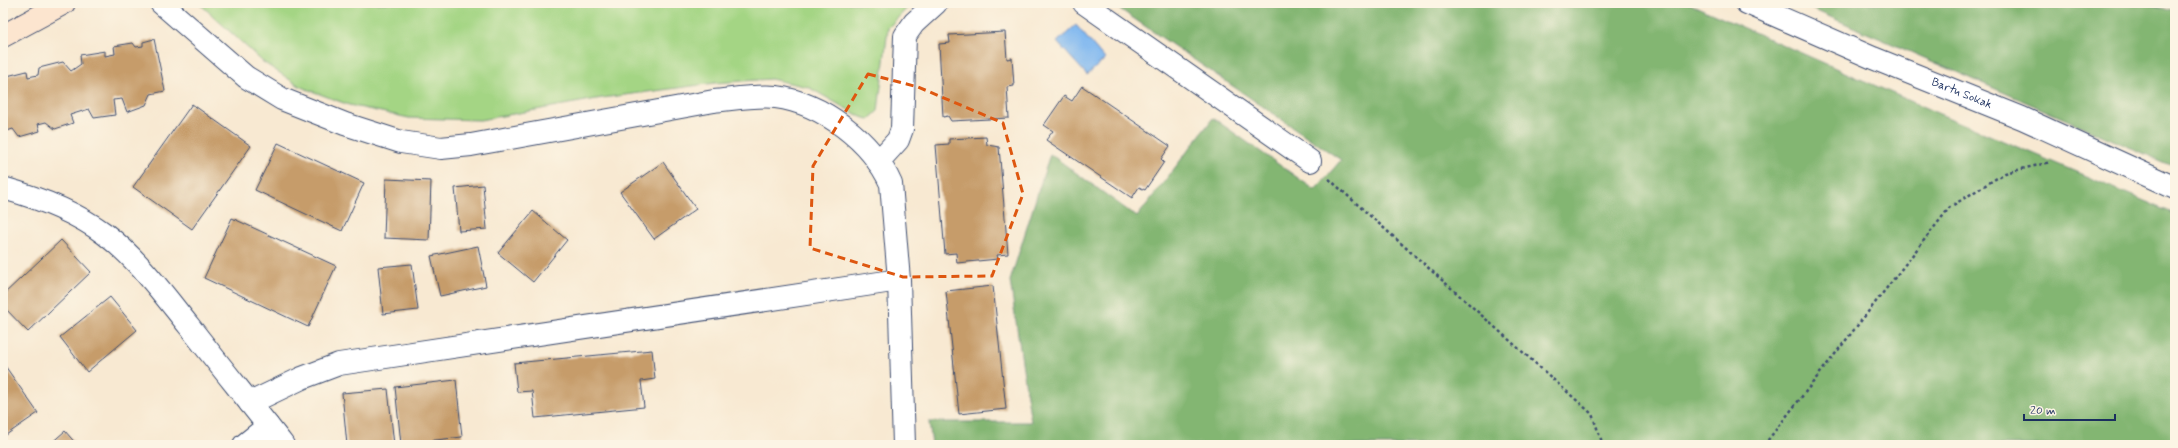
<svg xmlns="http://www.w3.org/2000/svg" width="2178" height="448" font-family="Mynerve,sans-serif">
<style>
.green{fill:#a4d584;stroke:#608271}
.forest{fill:#83b672;stroke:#4f7268}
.water{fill:#80b8f0;stroke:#4e74a7}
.building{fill:#c69c6b}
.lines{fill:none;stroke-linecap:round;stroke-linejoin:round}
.minor-casing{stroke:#3c4b6f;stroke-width:24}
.secondary-casing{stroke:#3c4b6f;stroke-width:24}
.path{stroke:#3c4b6f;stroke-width:2.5;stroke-dasharray:3 3;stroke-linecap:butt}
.minor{stroke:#fff;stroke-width:22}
.secondary{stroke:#fce5cf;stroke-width:22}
.marked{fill:none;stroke:#de5710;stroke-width:3;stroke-dasharray:8 5;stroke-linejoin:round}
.labels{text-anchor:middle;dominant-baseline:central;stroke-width:3;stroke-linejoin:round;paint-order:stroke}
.street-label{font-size:12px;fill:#1b2f5e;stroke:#fcf5e5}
</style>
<rect width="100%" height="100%" fill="#fcf5e5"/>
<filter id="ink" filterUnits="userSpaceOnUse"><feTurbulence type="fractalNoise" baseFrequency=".025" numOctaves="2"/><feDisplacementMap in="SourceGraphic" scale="8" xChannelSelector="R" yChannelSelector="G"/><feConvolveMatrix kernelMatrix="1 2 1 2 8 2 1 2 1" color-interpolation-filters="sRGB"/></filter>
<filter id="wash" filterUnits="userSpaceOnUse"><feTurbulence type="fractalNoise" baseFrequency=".012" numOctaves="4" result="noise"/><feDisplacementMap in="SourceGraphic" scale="16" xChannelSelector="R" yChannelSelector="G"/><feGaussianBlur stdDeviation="0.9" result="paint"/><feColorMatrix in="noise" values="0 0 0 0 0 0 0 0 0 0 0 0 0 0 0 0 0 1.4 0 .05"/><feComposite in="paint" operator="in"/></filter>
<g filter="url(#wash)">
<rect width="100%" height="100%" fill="#f8e9d2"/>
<path class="green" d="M199,3h713l-24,25 -10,83 -9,8 -8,-2 -53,-30 -37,-8 -56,4 -113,15 -122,22 -71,-2 -60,-13 -48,-18 -38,-25z"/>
<path class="forest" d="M1111,3h577l247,109 240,102v231h-1243l-3,-23h102l-21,-141 40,-127 87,63 76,-99 102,72 26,-30z
M1798,3h348l29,9v155z"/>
<path class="water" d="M1076,25l29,34 -18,16 -30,-33z"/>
<g id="blocks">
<path class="building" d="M1005,32l2,27 5,-1 2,28 -7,1 2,31 -58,3 -3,-5 -5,1 -4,-73 11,-1 -1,-8z
M154,39l11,52 -14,3 -5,11 -19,7 -5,-13 -9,1 2,15 -21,3 -5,-9 -19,6 3,8 -18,6 -9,-7 -8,2 2,7 -21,6 -6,-8 -6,2 -4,-15v-27l3,-1 -3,-11 24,-6 1,6 10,-2 1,-7 24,-6 8,9 10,-7 -1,-9 25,-4v5l10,-2 -1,-8 19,-3 3,4 7,-1v-4z
M1082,86l88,60 -9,13 3,3 -19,28 -6,-3 -7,11 -86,-58 7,-9 -9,-6 20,-29 8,5z
M192,104l59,42 -59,83 -59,-42z
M986,137l1,8 12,2 9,107 -11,1 1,4 -41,4 -1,-10 -11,1 -9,-109 13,-1v-5z
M278,143l86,40 -22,48 -87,-41z
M663,162l33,47 -42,30 -34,-47z
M386,179l45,2 -2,59 -45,-2z
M483,185l4,44 -28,2 -4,-43z
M533,211l34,29 -34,42 -35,-29z
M232,218l104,48 -28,61 -104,-49z
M61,240l30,32 -63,60 -25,-26v-11z
M478,246l8,40 -46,10 -9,-40z
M412,264l6,46 -35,4 -5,-47z
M993,286l13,123 -47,5 -13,-123z
M110,297l27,33 -50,42 -27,-35z
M652,350l3,29 -14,2 3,26 -109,11 -3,-27 -15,1 -3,-29z
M3,363l35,50 -35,24z
M456,380l6,57 -61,7 -6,-57z
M388,389l6,56h-47l-5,-52z
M65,431l12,14h-28z"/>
</g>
</g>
<g filter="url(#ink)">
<use href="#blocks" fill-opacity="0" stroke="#3c4b6f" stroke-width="1"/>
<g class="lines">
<g class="minor-casing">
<g id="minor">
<path d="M161,3l85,74 36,22 63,25 56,18 40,6 30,-3 243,-44c20,-2 42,-6 62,-4 46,6 96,44 115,87l8,96 5,165"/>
<path d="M1084,3l226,158"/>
<path id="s1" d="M1747,3l126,55 149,60 153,70"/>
<path d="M878,162l20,-22 4,-11 3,-93 9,-13 22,-20"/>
<path d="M3,188c36,10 71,23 102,46 33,25 58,60 84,92 31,40 63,79 94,119"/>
<path d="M250,403l52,-25 37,-14 560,-84"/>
<path d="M244,445l24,-19"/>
</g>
</g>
<g class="secondary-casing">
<path id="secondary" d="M3,36l61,-33"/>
</g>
<path class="path" d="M1329,179l263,235 11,31
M1764,445l186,-238 55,-34 46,-11"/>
<use href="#minor" class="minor"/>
<use href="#secondary" class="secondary"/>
</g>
</g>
<path class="marked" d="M868,74l50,13 85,36 20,71 -31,82 -89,1 -93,-29 3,-82z"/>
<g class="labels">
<g class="street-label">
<text stroke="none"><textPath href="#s1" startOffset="233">Bartu Sokak</textPath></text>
</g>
</g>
<rect width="2178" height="448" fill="none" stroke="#fcf5e5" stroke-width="16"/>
<path d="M2024 414v6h91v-6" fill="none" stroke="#1b2f5e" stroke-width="2"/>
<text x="2030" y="414" font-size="12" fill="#1b2f5e" stroke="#fcf5e5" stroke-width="3" paint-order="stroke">20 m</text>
</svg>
